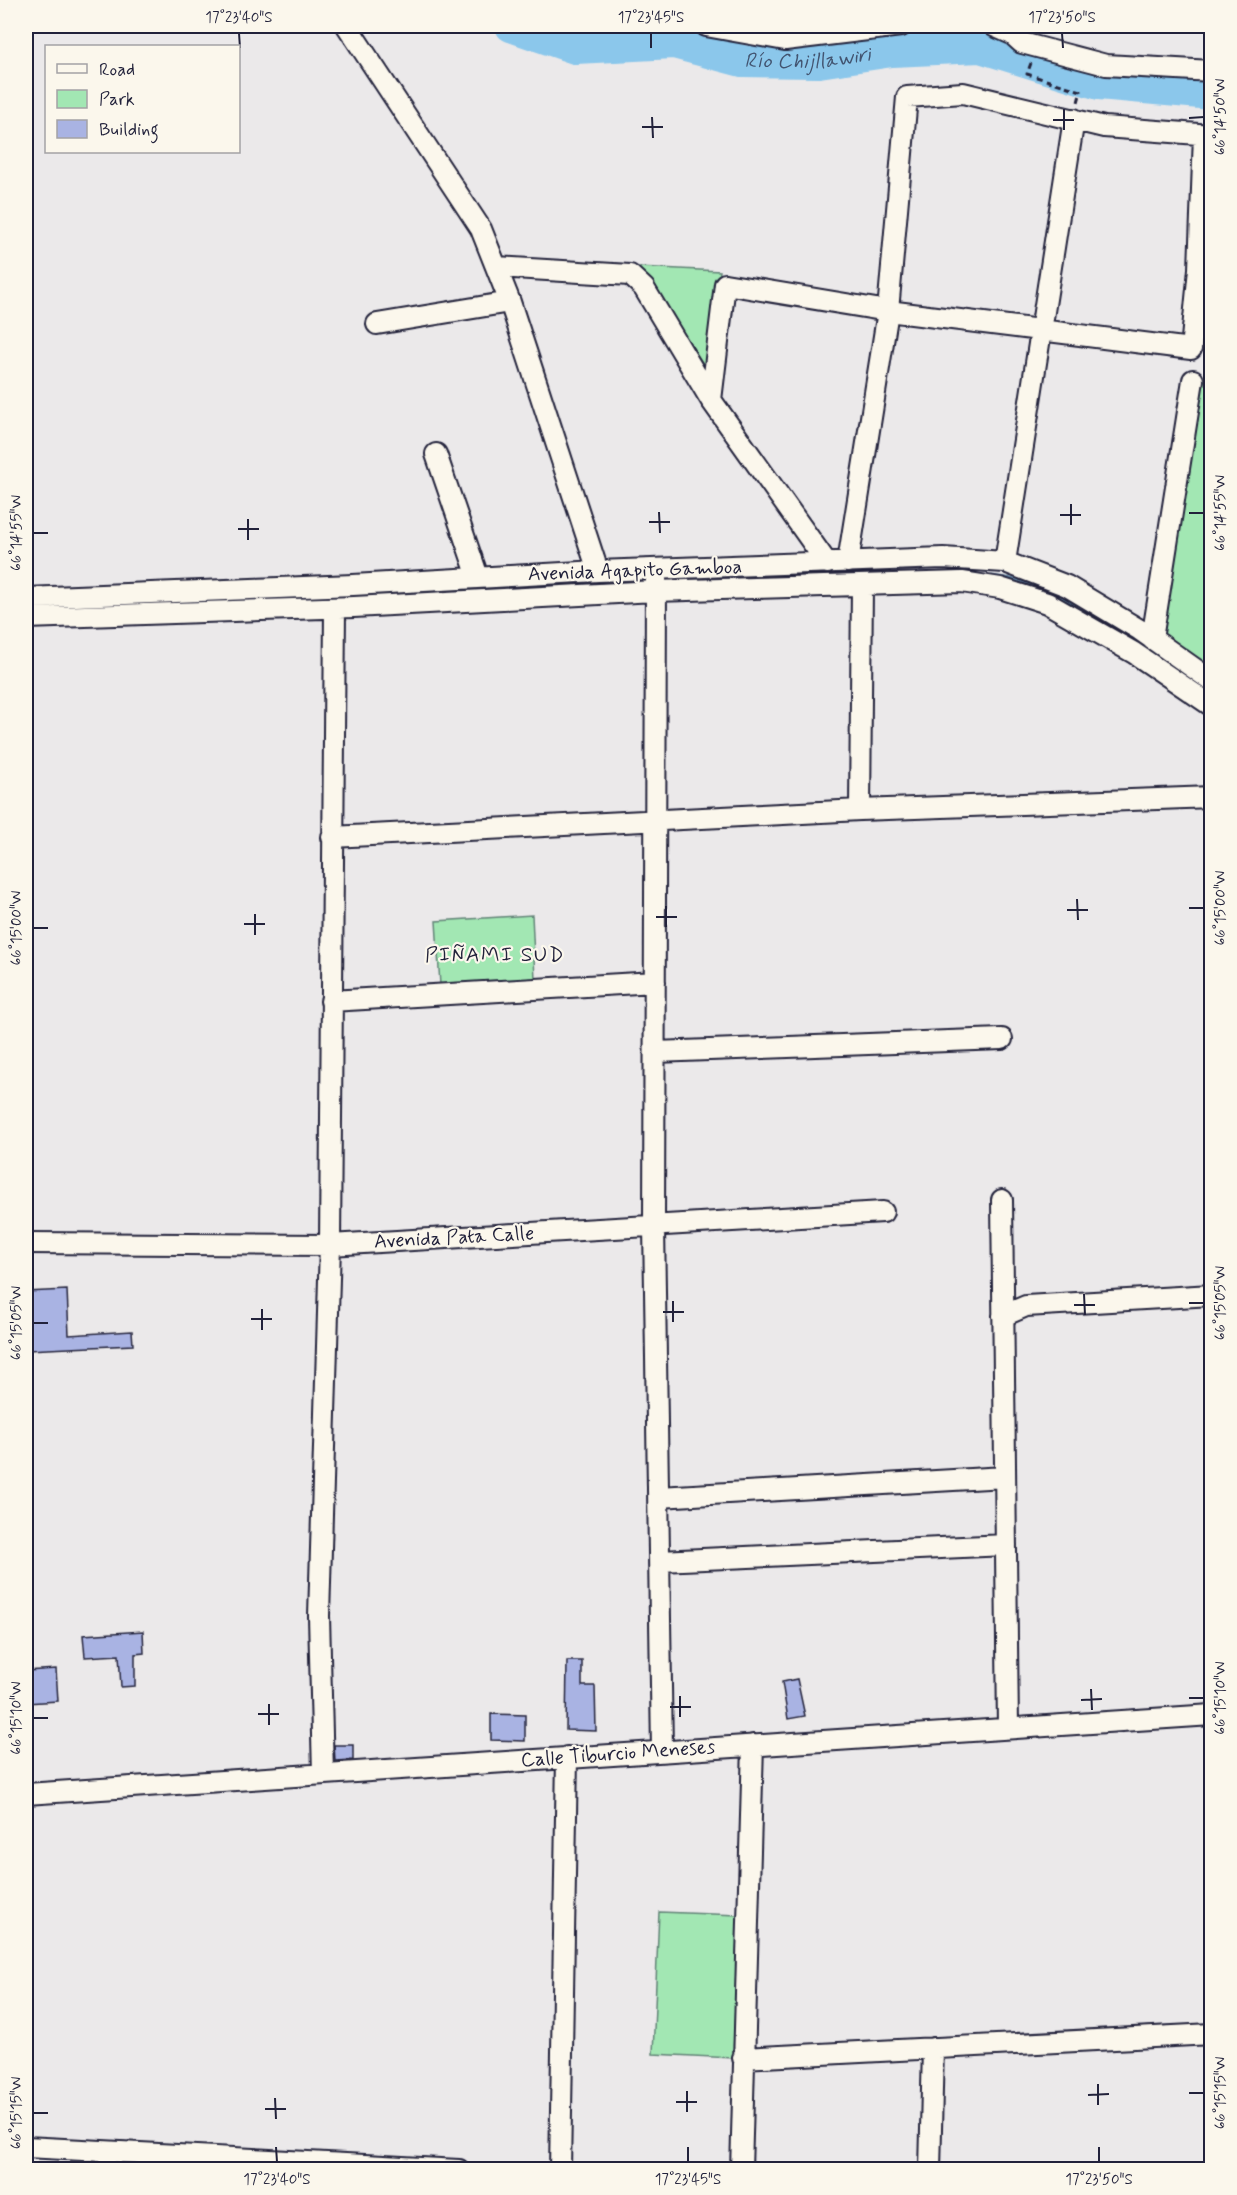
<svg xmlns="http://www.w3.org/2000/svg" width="1237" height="2195" font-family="Mynerve,sans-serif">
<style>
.green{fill:#a2e7b3;stroke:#628477;stroke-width:1.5}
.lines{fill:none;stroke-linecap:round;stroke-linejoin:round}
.stream{stroke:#6185a5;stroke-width:5}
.river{stroke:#8bc7eb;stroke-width:32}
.building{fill:#a9b3e3;stroke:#22223b;stroke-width:1.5}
.minor-casing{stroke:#22223b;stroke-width:24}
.path{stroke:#22223b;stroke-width:3;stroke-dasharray:6 4.5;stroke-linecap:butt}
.minor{stroke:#fbf7ec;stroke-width:20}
.ticks{fill:none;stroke:#22223b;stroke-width:2}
.labels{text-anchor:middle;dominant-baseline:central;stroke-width:4.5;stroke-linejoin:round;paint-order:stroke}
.street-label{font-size:20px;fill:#22223b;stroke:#fbf7ec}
.water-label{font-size:21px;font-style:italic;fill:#425470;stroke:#fbf7ec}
.neighbourhood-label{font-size:21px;letter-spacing:1.5px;fill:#22223b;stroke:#fbf7ec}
.neatline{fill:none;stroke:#22223b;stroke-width:2}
.ticks-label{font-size:15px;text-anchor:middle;fill:#22223b}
</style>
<rect width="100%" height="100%" fill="#ebe9ea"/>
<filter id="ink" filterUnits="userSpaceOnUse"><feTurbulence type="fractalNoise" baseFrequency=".0167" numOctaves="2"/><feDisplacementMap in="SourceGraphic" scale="12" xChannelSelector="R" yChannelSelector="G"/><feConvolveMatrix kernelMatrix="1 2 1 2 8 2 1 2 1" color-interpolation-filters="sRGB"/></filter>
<g filter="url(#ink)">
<path class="green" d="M638,267l82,4 -14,97z
M1204,378l8,15v270l-4,2 -45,-31z
M532,915l3,64 -95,6 -4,-64z
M659,1912l80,3 -6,143 -80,-4z"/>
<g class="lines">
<path class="stream" d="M992,577c52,5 95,34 137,62
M276,598l222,-8"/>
<path class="river" id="s1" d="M511,26l64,22 99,-5 68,18 77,1 73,-11 88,-4 119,37 113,10"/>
</g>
<path class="building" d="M67,1290l2,45 63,-4 1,14 -106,5 -1,-58z
M143,1631l1,22 -9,1v32l-14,1 -2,-32 -34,2 -2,-22z
M567,1661h15v25h13l1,45 -30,-1z
M56,1669l2,32 -32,2v-32z
M797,1679l8,37 -17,3 -6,-37z
M491,1714l34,1v26l-34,-1z
M334,1745h19v15l-18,1z"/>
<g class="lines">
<g class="minor-casing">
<path id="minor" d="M347,26l134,203 29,73 88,269
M706,26l79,14 116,-14
M994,26l18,8 10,9 84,22 106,6
M496,267l134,8 14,13 67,112 116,163
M377,324l133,-22
M711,400l14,-116 163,27 303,38 8,-80 5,-134
M436,454l42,123
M848,562l40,-251 19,-214 56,-4 141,34 108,8
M1005,562l69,-443
M656,579l-2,647 8,525
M26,598l327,-13 245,-14 345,-13 62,4 62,24 73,44 72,51
M26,618l328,-11 301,-16 307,-9 38,6 47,15 87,50 78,53
M1152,639l41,-259
M860,810l2,-224
M332,837l528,-27 352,-13
M331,1001l324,-19
M655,1052l347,-13
M1002,1200l6,528
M26,1243l304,2 553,-33
M1003,1316l23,-10 186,-11
M659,1497l346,-20
M660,1561l346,-16
M323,1774l-4,-158 11,-371 5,-637
M26,1794l1186,-79
M743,2058l469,-24
M26,2147l433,23
M560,2170l7,-413
M741,2170l12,-425
M930,2170l3,-122"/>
</g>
<path class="path" d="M1031,63l-4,11 54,17 -3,11"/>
<use href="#minor" class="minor"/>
</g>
</g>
<path class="ticks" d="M239,33l1,15M651,33v15M1062,33l1,15M1064,109v21M652,117l1,21M1189,118l15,-1M1053,120h21M642,127h21M1071,504v21M659,512l1,21M1189,513h15M1060,515h21M248,519v21M649,522h21M238,529h21M33,533h15M1077,899l1,21M666,906v21M1189,908h15M1067,910h21M255,914v21M656,917h21M244,924h21M33,928h15M1084,1294l1,21M673,1301v21M1189,1303h15M1074,1305h21M262,1309v21M663,1312h21M251,1319h21M33,1323h15M1091,1689l1,21M680,1696v21M1189,1698h15M1081,1700l21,-1M269,1704v21M670,1707h21M258,1714h21M33,1718h15M1098,2084v21M687,2091v21M1189,2093h15M1088,2095l21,-1M275,2098l1,21M676,2102h21M265,2109h21M33,2113h15M276,2147l1,15M688,2147v15M1099,2147v15"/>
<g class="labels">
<g class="street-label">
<text transform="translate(635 571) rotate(-2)">Avenida Agapito Gamboa</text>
<text transform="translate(454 1238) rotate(-3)">Avenida Pata Calle</text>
<text transform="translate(618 1754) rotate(-4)">Calle Tiburcio Meneses</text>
</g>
<g class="water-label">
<text stroke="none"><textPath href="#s1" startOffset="303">Río Chijllawiri</textPath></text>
</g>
<g class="neighbourhood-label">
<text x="495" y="955">PIÑAMI SUD</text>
</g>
</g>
<rect width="1237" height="2195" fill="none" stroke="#fbf7ec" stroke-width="66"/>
<rect x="45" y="45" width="195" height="108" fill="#fbf7ec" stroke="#a4a2a5" stroke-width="1.5"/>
<rect x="57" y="64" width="30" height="9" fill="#fbf7ec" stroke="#a4a2a5" stroke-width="1.5"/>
<text x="99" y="75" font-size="18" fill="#22223b">Road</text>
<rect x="57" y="90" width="30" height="18" fill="#a2e7b3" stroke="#a4a2a5" stroke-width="1.5"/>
<text x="99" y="105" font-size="18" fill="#22223b">Park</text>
<rect x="57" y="120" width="30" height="18" fill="#a9b3e3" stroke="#a4a2a5" stroke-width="1.5"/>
<text x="99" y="135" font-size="18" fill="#22223b">Building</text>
<rect x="33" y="33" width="1171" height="2129" class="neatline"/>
<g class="ticks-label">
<text x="239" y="22">17°23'40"S</text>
<text x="651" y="22">17°23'45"S</text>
<text x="1062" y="22">17°23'50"S</text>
<text transform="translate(1220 117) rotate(-90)" y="5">66°14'50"W</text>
<text transform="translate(1220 513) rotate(-90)" y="5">66°14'55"W</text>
<text transform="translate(16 533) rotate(-90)" y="5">66°14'55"W</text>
<text transform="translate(1220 908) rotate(-90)" y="5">66°15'00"W</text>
<text transform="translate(16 928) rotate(-90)" y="5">66°15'00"W</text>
<text transform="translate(1220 1303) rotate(-90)" y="5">66°15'05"W</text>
<text transform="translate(16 1323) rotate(-90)" y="5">66°15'05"W</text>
<text transform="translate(1220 1698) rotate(-90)" y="5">66°15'10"W</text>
<text transform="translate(16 1718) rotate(-90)" y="5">66°15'10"W</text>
<text transform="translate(1220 2093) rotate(-90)" y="5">66°15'15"W</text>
<text transform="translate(16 2113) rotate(-90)" y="5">66°15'15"W</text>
<text x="277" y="2184">17°23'40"S</text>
<text x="688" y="2184">17°23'45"S</text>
<text x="1099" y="2184">17°23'50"S</text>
</g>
</svg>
